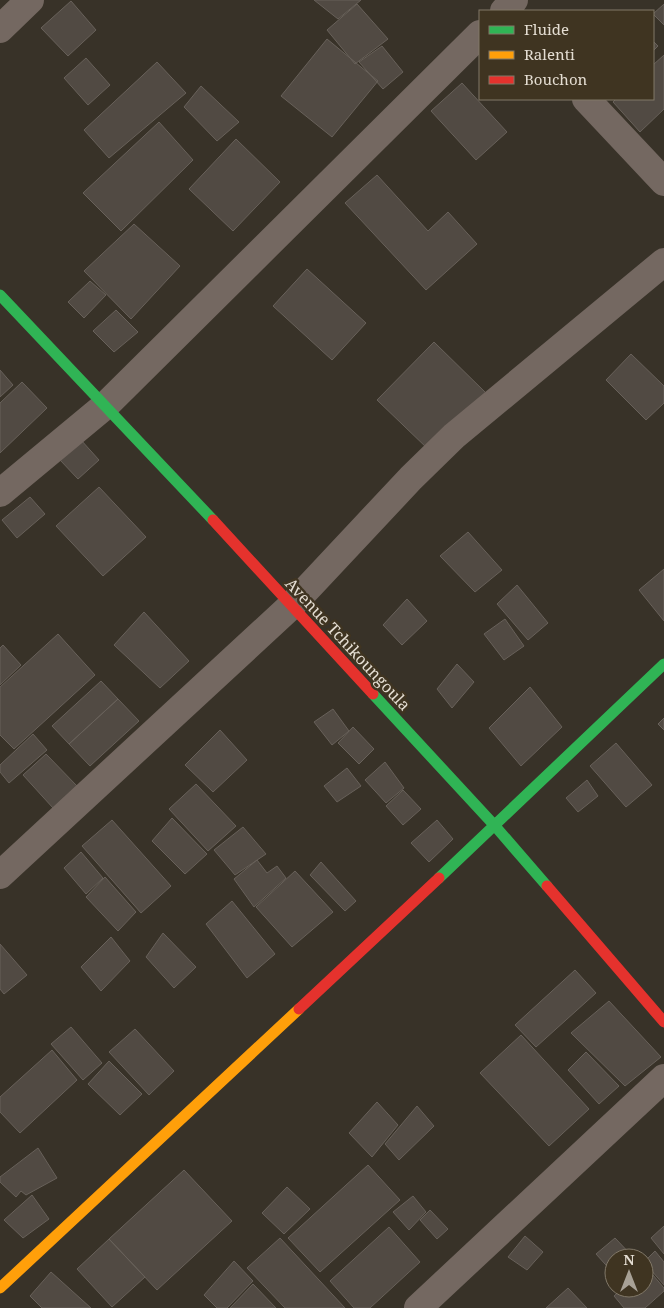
<svg xmlns="http://www.w3.org/2000/svg" width="664" height="1308" font-family="'Noto Serif',serif">
<style>
.building{fill:#514a43;stroke:#68615a}
.lines{fill:none;stroke-linecap:round;stroke-linejoin:round}
.street{stroke:#746861;stroke-width:28}
.fast{stroke:#30b455;stroke-width:11}
.slow{stroke:#ff9f0a;stroke-width:11}
.jam{stroke:#e5322d;stroke-width:11}
.labels{text-anchor:middle;dominant-baseline:central;stroke-width:5;stroke-linejoin:round;paint-order:stroke}
.street-label{font-size:16px;fill:#e4ddd2;stroke:#3f3421}
</style>
<rect width="100%" height="100%" fill="#383228"/>
<path class="building" d="M314,0h47l-23,19z
M71,1l25,29 -28,26 -27,-28z
M357,4l31,35 -33,25 -28,-34z
M664,4v21l-11,-11z
M327,39l51,42 -46,56 -51,-41z
M653,41l5,5 -5,5z
M382,46l21,26 -20,17 -24,-27z
M664,55v54l-24,23 -27,-30 3,-3h37v-34z
M86,58l24,27 -22,20 -24,-27z
M157,62l29,31 -77,65 -25,-28z
M462,83l45,49 -31,28 -45,-49z
M201,86l38,36 -22,19 -33,-34z
M159,122l34,38 -72,71 -38,-38z
M236,139l44,43 -47,49 -44,-42z
M377,175l51,56 20,-19 29,32 -51,46 -81,-87z
M134,224l46,42 -49,53 -47,-48z
M307,269l59,54 -34,37 -59,-54z
M90,281l16,14 -22,23 -16,-16z
M116,310l22,22 -24,20 -21,-21z
M434,342l52,51 -57,57 -52,-50z
M631,354l33,32v17l-18,17 -40,-40z
M0,370l13,15 -13,12z
M22,382l25,26 -47,45v-50z
M81,440l18,20 -21,19 -18,-19z
M99,487l47,50 -43,39 -47,-50z
M30,497l15,17 -28,24 -15,-18z
M468,532l34,38 -27,22 -35,-36z
M664,569v52l-25,-31z
M517,585l31,38 -20,17 -31,-36z
M407,599l20,22 -25,24 -19,-20z
M144,612l45,49 -29,27 -46,-43z
M505,619l19,27 -20,14 -20,-26z
M58,634l37,41 -81,74 -14,-14v-48z
M3,645l18,20 -21,20v-37z
M457,664l17,18 -22,26 -15,-19z
M101,681l17,18 -49,45 -17,-18z
M530,687l32,40 -41,39 -32,-38z
M118,699l21,22 -49,45 -21,-22z
M333,709l16,22 -17,14 -18,-23z
M664,718v12l-6,-6z
M353,727l21,22 -15,15 -21,-21z
M220,730l27,30 -34,32 -28,-27z
M33,734l14,16 -38,33 -9,-11v-7z
M616,743l36,42 -26,22 -36,-41z
M46,754l31,32 -24,22 -30,-33z
M385,762l19,26 -18,15 -21,-23z
M347,768l14,18 -24,16 -13,-16z
M587,780l11,16 -20,16 -12,-14z
M196,784l40,42 -28,25 -39,-42z
M403,790l18,19 -18,16 -17,-19z
M172,818l35,36 -22,20 -33,-33z
M112,820l59,66 -30,27 -59,-67z
M437,820l16,19 -24,23 -18,-19z
M243,827l23,27 -31,21 -21,-25z
M81,852l22,26 -17,16 -22,-26z
M257,860l10,13 10,-7 9,12 -32,29 -20,-28z
M321,862l35,39 -11,10 -35,-36z
M295,871l38,41 -41,35 -36,-40z
M105,877l31,35 -18,19 -32,-34z
M232,901l43,53 -28,24 -41,-54z
M163,933l33,34 -22,21 -28,-31z
M111,937l19,24 -29,30 -20,-24z
M0,944l27,31 -23,19 -4,-5z
M575,970l21,23 -60,54 -21,-22z
M609,1001l52,56 -36,29 -54,-53z
M71,1027l31,36 -19,17 -32,-36z
M135,1029l39,42 -25,24 -40,-43z
M521,1035l68,74 -40,37 -69,-73z
M52,1050l25,30 -57,53 -20,-21v-15z
M586,1052l33,34 -20,18 -31,-34z
M109,1061l33,33 -22,21 -32,-31z
M377,1102l21,23 -26,32 -23,-24z
M417,1106l17,20 -35,34 -14,-16z
M38,1148l19,30 -31,17 -5,-4 -5,6 -16,-15v-5z
M368,1165l32,35 -80,72 -32,-34z
M184,1170l48,51 -75,69 -48,-51z
M287,1187l23,22 -26,25 -22,-21z
M32,1195l17,24 -26,19 -19,-18z
M413,1196l13,16 -17,18 -16,-18z
M430,1210l18,19 -11,10 -17,-19z
M664,1226v28l-13,-16z
M389,1227l31,35 -50,46h-16l-24,-27z
M525,1236l18,16 -16,18 -19,-13z
M280,1238l65,70h-60l-38,-40z
M615,1238l19,20h-20v16l-18,-20z
M109,1239l36,38 -33,30 -35,-38z
M655,1251l9,11v23l-20,-23z
M234,1261l19,20 -26,27h-10l-13,-13z
M647,1268l17,20v3l-19,17h-21l-10,-12 9,-8h21v-18z
M51,1272l40,36h-49l-12,-12z
M253,1284l23,24h-46z
M568,1288l19,20h-41z"/>
<g class="lines">
<path class="street" d="M504,11l10,-11
M0,29l30,-29
M586,99l78,83
M0,493l106,-88 374,-371
M0,875l291,-269 120,-128 43,-42 210,-174
M418,1308l246,-230"/>
<path class="fast" d="M0,295l213,225
M373,694l122,132 52,60
M439,878l225,-214"/>
<path class="slow" d="M0,1288l299,-279"/>
<path class="jam" d="M213,520l160,174
M547,886l117,136
M299,1009l140,-131"/>
</g>
<g class="labels">
<g class="street-label">
<text transform="translate(348 644) rotate(47)">Avenue Tchikoungoula</text>
</g>
</g>
<rect x="479" y="10" width="175" height="90" fill="#3f3421" stroke="#817868"/>
<rect x="489" y="26" width="25" height="8" fill="#30b455" stroke="#817868"/>
<text x="524" y="35" font-size="15" fill="#e4ddd2">Fluide</text>
<rect x="489" y="51" width="25" height="8" fill="#ff9f0a" stroke="#817868"/>
<text x="524" y="60" font-size="15" fill="#e4ddd2">Ralenti</text>
<rect x="489" y="76" width="25" height="8" fill="#e5322d" stroke="#817868"/>
<text x="524" y="85" font-size="15" fill="#e4ddd2">Bouchon</text>
<g transform="translate(629 1273)"><circle r="24" fill="#3f3421" stroke="#817868"/>
<path d="M0-4L9 19L0 12L-9 19Z" fill="#a8a196"/>
<text y="-8" font-size="14" font-weight="bold" text-anchor="middle" fill="#e4ddd2">N</text>
</g>
</svg>
